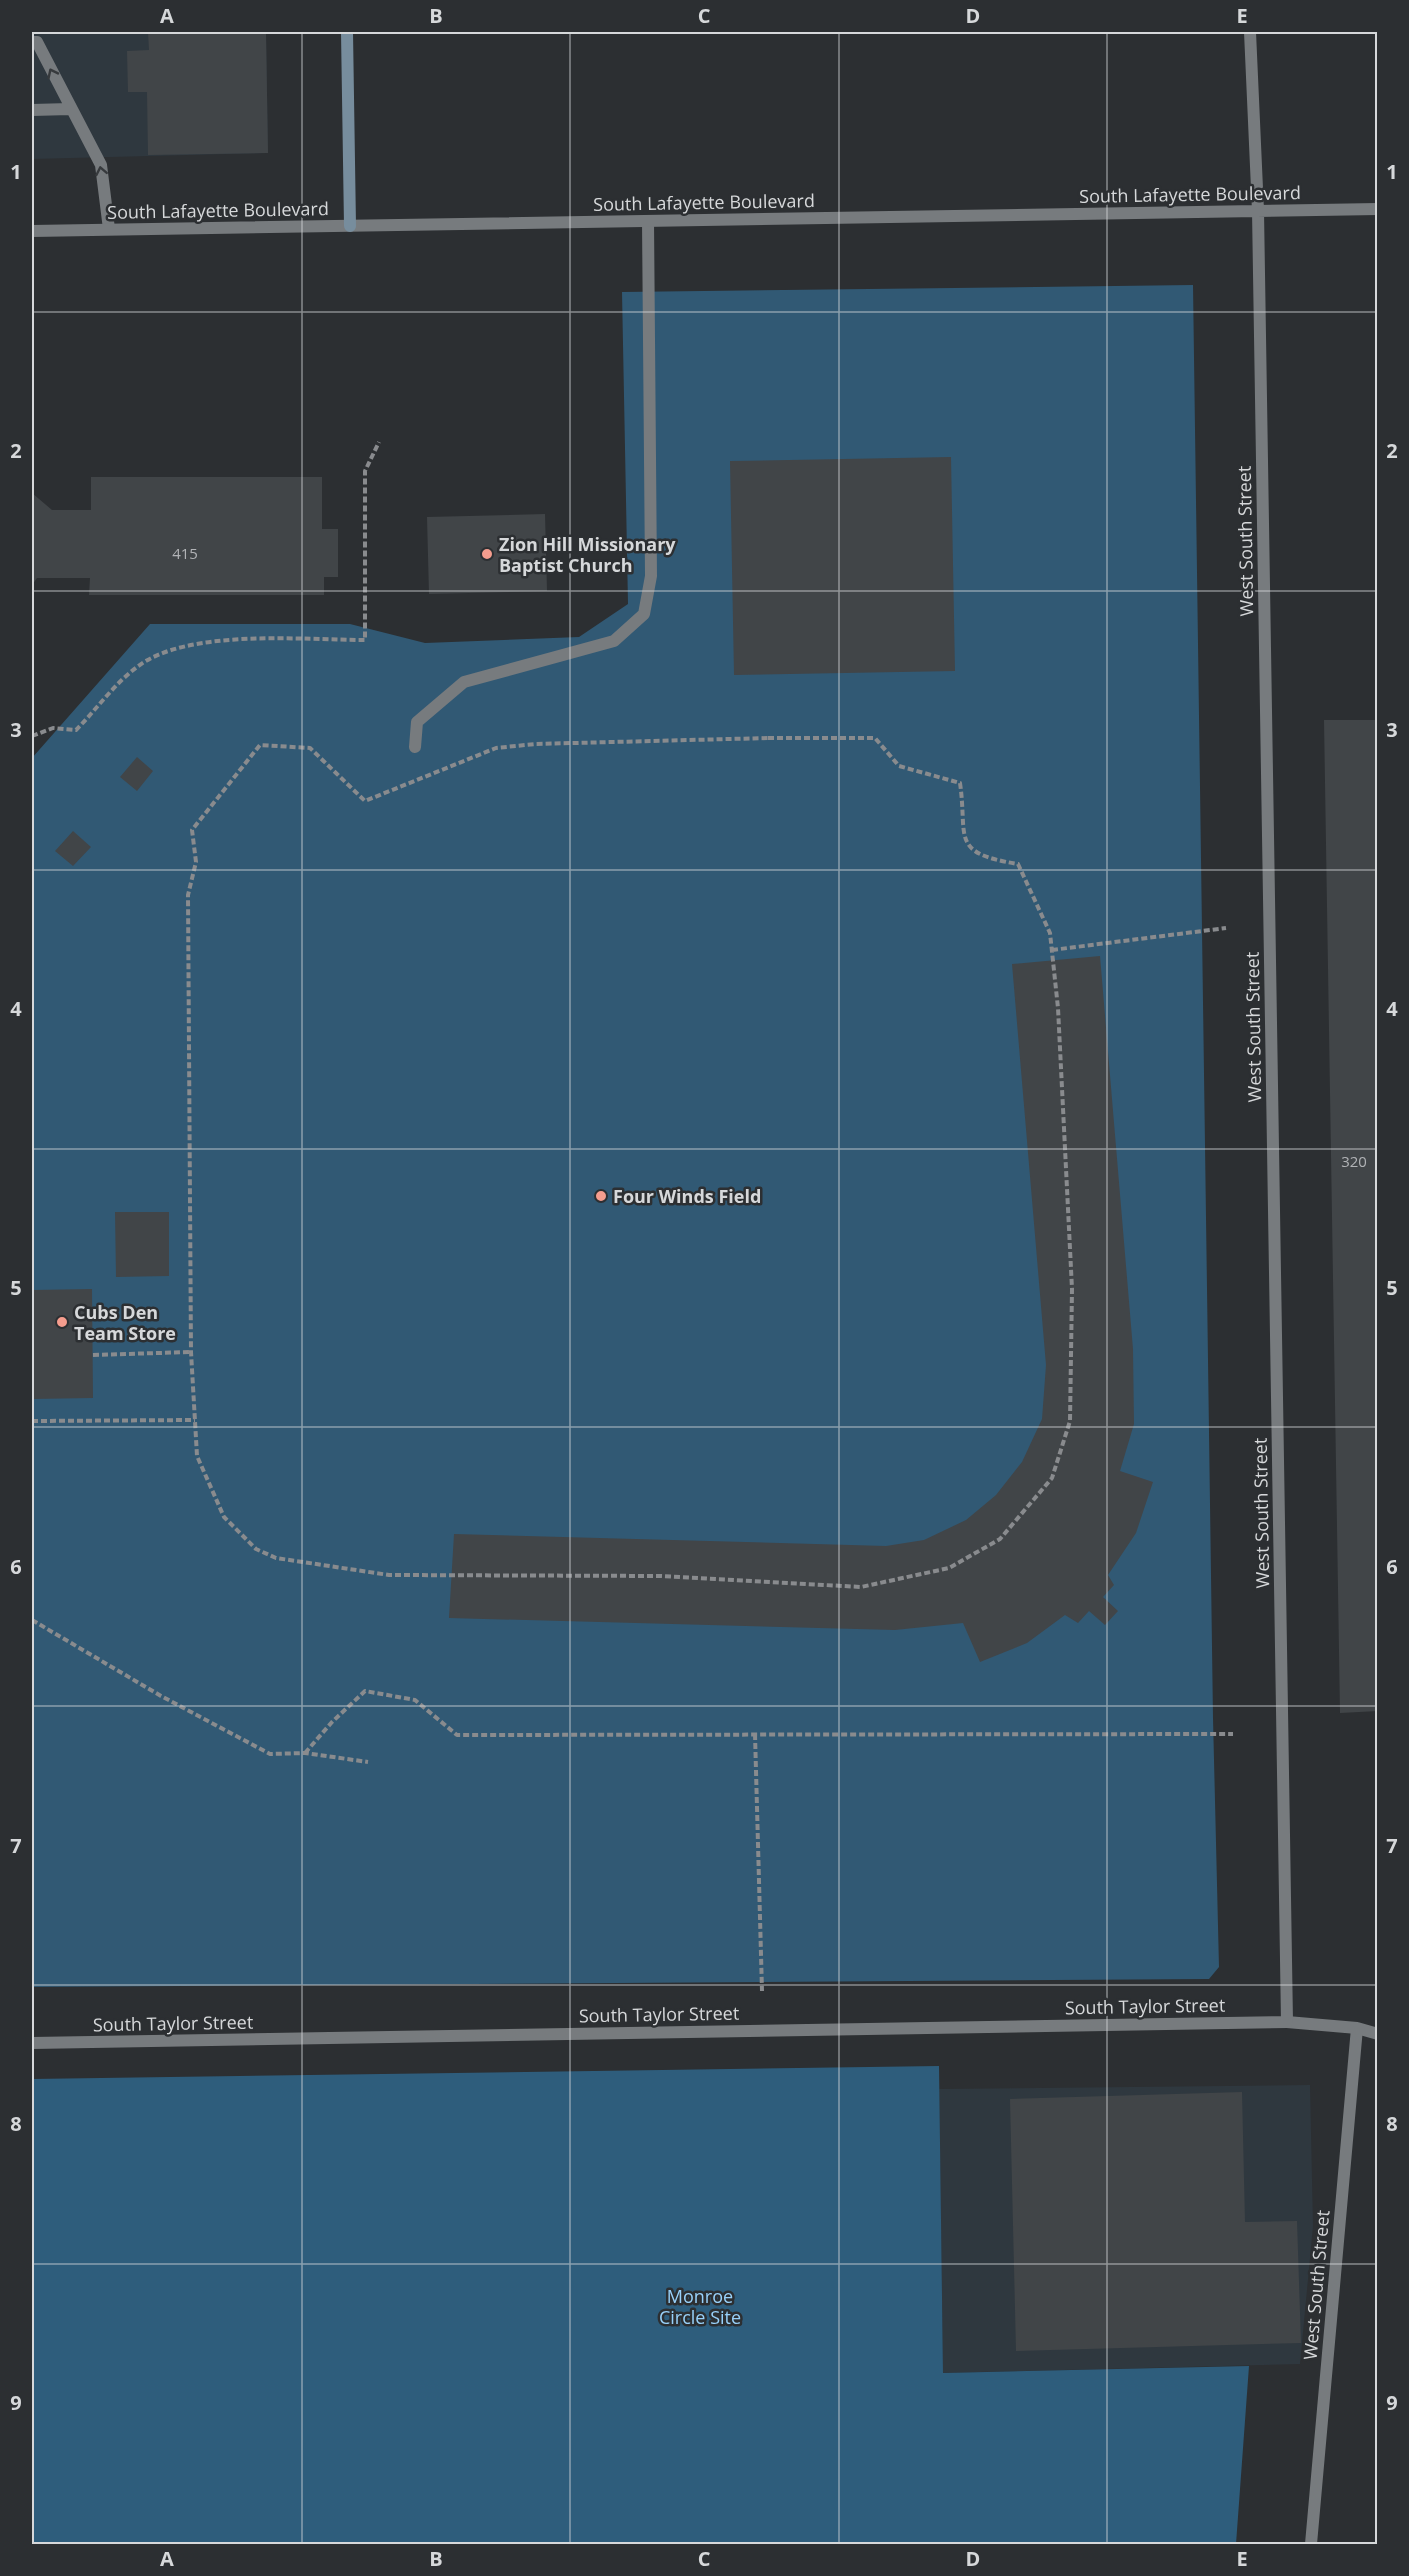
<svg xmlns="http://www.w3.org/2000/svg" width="1409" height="2576" font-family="'Open Sans',sans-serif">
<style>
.built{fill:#2f383f}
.green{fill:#315974}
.forest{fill:#2e5d7c}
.building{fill:#414548}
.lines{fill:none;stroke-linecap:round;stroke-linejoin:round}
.path{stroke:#898b8e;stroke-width:4;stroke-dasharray:6 3;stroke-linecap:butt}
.service{stroke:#777b7e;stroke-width:12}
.minor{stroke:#777b7e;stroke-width:12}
.tertiary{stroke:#777b7e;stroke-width:12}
.secondary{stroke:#778d9d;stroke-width:12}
.oneway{stroke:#373a3d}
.grid{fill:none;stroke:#d6d8da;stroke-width:1.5;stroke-opacity:0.55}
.poi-dot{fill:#f59d8e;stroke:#2c2f32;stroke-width:2}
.labels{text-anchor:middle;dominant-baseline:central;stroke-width:5;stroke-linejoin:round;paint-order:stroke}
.number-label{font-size:15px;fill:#b1b3b6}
.street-label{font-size:18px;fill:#d6d8da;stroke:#2c2f32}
.poi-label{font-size:18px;font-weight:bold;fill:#d6d8da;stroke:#2c2f32;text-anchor:start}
.park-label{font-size:18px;fill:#98d1fa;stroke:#2c2f32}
.neatline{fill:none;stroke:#d6d8da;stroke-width:2}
.grid-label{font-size:20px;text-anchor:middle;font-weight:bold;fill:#d6d8da}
</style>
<rect width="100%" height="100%" fill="#2c2f32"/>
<path class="built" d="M32,32h234l2,121 -236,6z
M1310,2085l3,141 -13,138 -357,9 -4,-284z"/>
<path class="green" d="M1193,285l20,1433 6,249 -10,12 -1177,8v-1229l118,-134h200l75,19 154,-6 49,-33 -6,-312z"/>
<path class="forest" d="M939,2066l4,307 306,-7 -13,178h-1204v-465z"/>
<path class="building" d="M148,32h118l2,121 -120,2 -1,-63h-19l-1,-41 22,-1z
M951,457l4,214 -221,4 -4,-214z
M91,477h231v52h16v48h-14v18h-235l1,-17h-53l-5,7v-92l20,17h39z
M545,514l2,77 -118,3 -2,-77z
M1324,720h54v991l-38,2z
M137,757l16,14 -16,20 -17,-14z
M73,831l18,16 -18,19 -18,-15z
M1100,956l33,393 1,75 -14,47 33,11 -17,51 -28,42 6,10 -11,12 15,14 -13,14 -16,-14 -11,12 -13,-8 -38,28 -47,19 -17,-39 -68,7 -446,-12 5,-84 432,12 38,-6 42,-20 30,-25 26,-33 20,-43 4,-54 -34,-401z
M115,1212h54v64l-53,1z
M92,1289l1,109 -61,1v-109z
M1242,2092l3,130 52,-1 4,122 -285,8 -6,-252z"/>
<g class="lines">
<path class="path" d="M32,736l21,-8 23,2c20,-20 38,-46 61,-63 50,-39 166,-27 228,-27v-169l14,-29
M768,738h107l24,28 61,17c8,55 -11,70 58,81l32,69 8,75 14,281 -2,132 -18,57 -52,61 -51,29 -88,19 -201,-11 -271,-1 -113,-17 -20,-9 -32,-32 -27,-61 -6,-104 -3,-457 8,-33 -4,-32 68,-85 50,3 55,53 131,-53 39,-4z
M1052,950l174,-22
M93,1355l98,-3
M32,1421l163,-1
M32,1620l129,76 109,58 35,-1 63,9
M755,1734l7,257
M305,1753l27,-31 33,-31 50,9 42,35 776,-1"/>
<path class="service" d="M32,42h5l64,123 8,64
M32,110l38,-1
M415,747l2,-25 47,-40 150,-41 30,-27 7,-38 -3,-355"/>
<path class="minor" d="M1287,2022l70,6 21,6
M1311,2544l46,-516"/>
<path class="tertiary" d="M32,231l1346,-22
M32,2043l1255,-21 -29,-1811 -8,-179"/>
<path class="secondary" d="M347,32l3,194"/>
</g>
<defs><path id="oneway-chevron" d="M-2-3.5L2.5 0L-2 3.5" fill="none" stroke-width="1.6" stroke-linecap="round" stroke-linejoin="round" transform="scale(1.5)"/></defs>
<g class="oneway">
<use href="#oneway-chevron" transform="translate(52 73) rotate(-116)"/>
<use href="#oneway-chevron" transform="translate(101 171) rotate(-101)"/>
</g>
<path class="grid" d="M302,32v2512M570,32v2512M839,32v2512M1107,32v2512M32,312h1346M32,591h1346M32,870h1346M32,1149h1346M32,1427h1346M32,1706h1346M32,1985h1346M32,2264h1346"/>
<g class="poi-dot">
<circle cx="487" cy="554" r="6"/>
<circle cx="601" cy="1196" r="6"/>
<circle cx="62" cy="1322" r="6"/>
</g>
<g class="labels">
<g class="number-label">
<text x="185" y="553">415</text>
<text x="1354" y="1161">320</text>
</g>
<g class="street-label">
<text transform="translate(1190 194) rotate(-1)">South Lafayette Boulevard</text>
<text transform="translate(704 202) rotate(-1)">South Lafayette Boulevard</text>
<text transform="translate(218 210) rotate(-1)">South Lafayette Boulevard</text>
<text transform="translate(1245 541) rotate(-91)">West South Street</text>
<text transform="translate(1253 1027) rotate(-91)">West South Street</text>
<text transform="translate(1261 1513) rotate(-91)">West South Street</text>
<text transform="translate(1145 2006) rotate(-1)">South Taylor Street</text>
<text transform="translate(659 2014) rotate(-1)">South Taylor Street</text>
<text transform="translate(173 2023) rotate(-1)">South Taylor Street</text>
<text transform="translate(1316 2285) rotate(-85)">West South Street</text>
</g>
<g class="poi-label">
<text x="499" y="544">Zion Hill Missionary<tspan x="499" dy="21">Baptist Church</tspan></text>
<text x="613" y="1196">Four Winds Field</text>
<text x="74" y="1312">Cubs Den<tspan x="74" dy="21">Team Store</tspan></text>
</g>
<g class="park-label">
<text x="700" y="2296">Monroe<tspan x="700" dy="21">Circle Site</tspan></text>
</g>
</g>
<rect width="1409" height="2576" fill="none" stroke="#2c2f32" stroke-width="66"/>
<rect x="33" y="33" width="1343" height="2510" class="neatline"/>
<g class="grid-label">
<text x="167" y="23">A</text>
<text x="436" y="23">B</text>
<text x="704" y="23">C</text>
<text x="973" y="23">D</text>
<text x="1242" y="23">E</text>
<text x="16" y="179">1</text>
<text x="1392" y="179">1</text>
<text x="16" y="458">2</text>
<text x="1392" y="458">2</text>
<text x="16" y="737">3</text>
<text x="1392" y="737">3</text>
<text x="16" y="1016">4</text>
<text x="1392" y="1016">4</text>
<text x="16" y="1295">5</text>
<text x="1392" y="1295">5</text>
<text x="16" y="1574">6</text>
<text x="1392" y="1574">6</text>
<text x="16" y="1853">7</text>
<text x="1392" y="1853">7</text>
<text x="16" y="2131">8</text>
<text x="1392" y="2131">8</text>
<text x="16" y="2410">9</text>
<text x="1392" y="2410">9</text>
<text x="167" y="2566">A</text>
<text x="436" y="2566">B</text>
<text x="704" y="2566">C</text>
<text x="973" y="2566">D</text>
<text x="1242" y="2566">E</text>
</g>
</svg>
